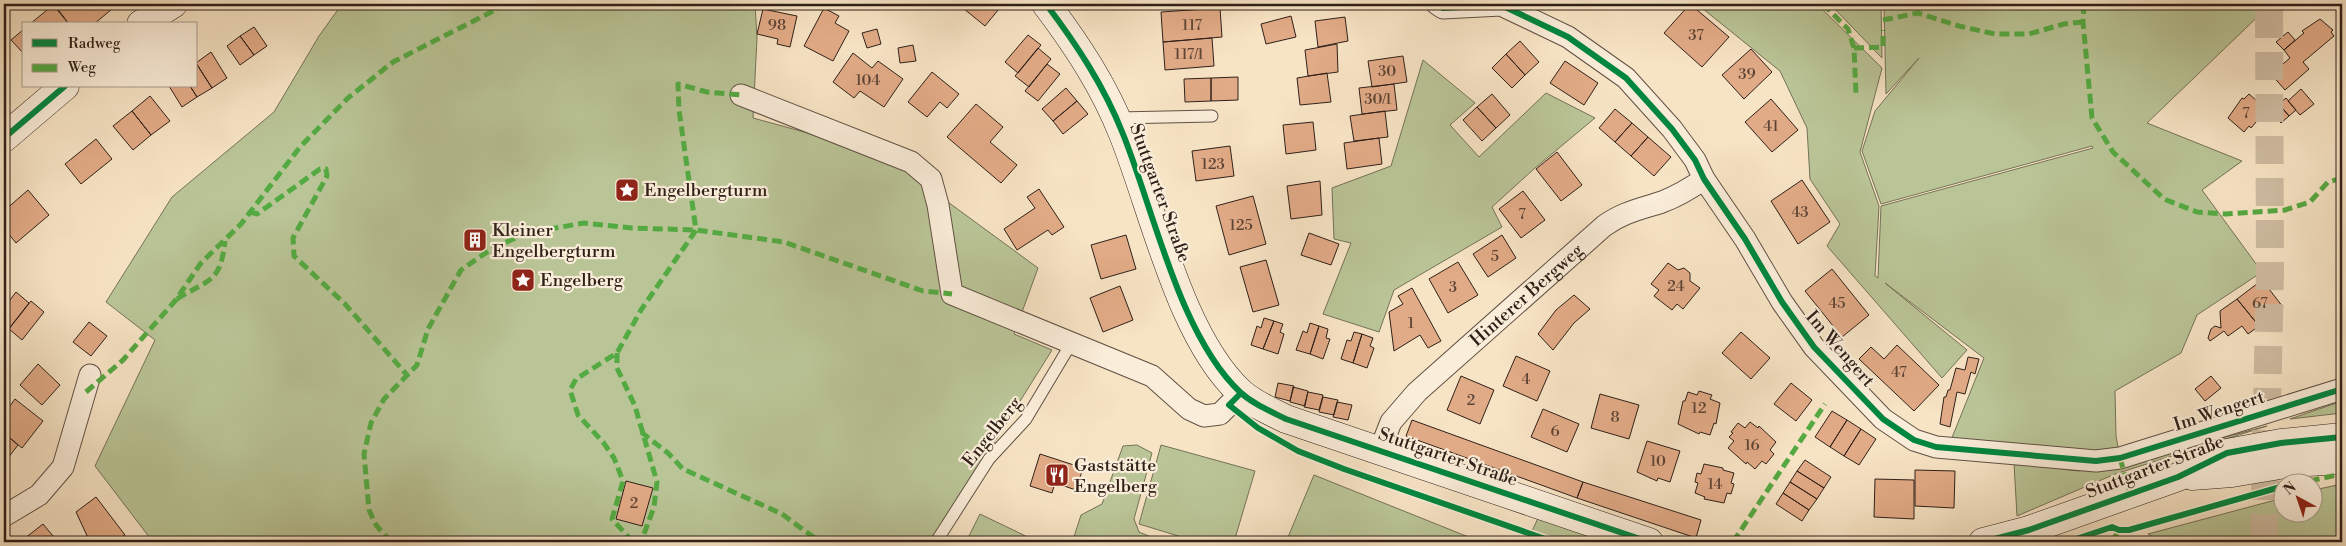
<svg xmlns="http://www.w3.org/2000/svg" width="2346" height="546" font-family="'Libre Bodoni',serif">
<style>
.green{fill:#bac597;stroke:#747258}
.building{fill:#e2ab87;stroke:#2f2019}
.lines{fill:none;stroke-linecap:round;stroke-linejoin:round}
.highway-tunnel{stroke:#cfbda3;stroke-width:28;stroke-dasharray:28 14;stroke-linecap:butt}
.lane-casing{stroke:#615144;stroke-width:13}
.street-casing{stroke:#615144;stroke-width:23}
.secondary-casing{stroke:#2f2019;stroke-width:29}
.lane{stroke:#faedd9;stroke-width:11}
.street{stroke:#faedd9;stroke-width:21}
.secondary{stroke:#faedd9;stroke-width:28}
.quiet{stroke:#54aa42;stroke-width:5;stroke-dasharray:10 5;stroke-linecap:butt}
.cycleway-casing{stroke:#faedd9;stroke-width:9}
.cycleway{stroke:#00873e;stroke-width:6}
.labels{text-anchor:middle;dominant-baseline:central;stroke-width:4.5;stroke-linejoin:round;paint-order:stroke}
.number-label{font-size:15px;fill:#5c4334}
.poi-label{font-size:18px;fill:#2f2019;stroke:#faedd9;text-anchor:start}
.street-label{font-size:18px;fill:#2f2019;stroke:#faedd9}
</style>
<rect width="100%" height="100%" fill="#f7e4c5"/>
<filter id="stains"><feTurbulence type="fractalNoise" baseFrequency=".004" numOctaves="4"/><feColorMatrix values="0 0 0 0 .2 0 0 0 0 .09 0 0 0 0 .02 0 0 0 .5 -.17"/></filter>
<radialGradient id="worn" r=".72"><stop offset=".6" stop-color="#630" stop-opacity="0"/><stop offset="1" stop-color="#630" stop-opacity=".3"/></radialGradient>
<path class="green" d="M342,4h413l2,34 -4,80 128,35 157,115 -24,66 38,16 -120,192h-779l-58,-76 60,-126 -49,-38 66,-105 102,-85 45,-76z
M1697,4h120l65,64 -22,84 19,54 -4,70 3,2 3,-72 212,-58 -1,-2 -211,58 -19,-53 13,-40 44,-53 -33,36 -2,-90h387l-124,119 95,38 -40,29 60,82 -65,43 -16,38 -66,38 1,45 4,22 -171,-13 35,-87 -99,-75 82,67 -25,28 -115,-132 13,-22 -30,-45 -3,-51 -27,-57z
M1830,4h51l1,54z
M1423,60l52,43 -25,22 29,32 67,-64 49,25 -60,50 -43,39 10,20 -108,63 -15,42 -56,-18 28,-71 -17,-4 -2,-51 59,-22z
M2342,401v12l-52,6z
M2267,426l-152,48 -98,42 -3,-53 64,8 37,-5z
M1137,445l15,8 -18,66 5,13 24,10h-87l-3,-2 8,-25 21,-11 21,-58z
M1161,445l94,26 -21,71h-36l-59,-18z
M1314,475l167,67h-195z
M2342,484v58h-181l-13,-8 135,-36 1,16h30v-24z
M980,514l58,28h-72z
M1539,516l75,26h-87z"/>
<path class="building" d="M54,4h64l-24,20h-25z
M958,4h45l-18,22z
M1690,4l39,33 -27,30 -38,-34z
M53,5l16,19h-39z
M824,8l15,8 -4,7 14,8 -16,30 -29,-15z
M1220,8l2,29 -59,5 -2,-30z
M763,9l34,7 -7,31 -13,-3 1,-5 -21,-5z
M1291,16l5,21 -30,7 -5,-20z
M1345,17l3,24 -30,6 -3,-26z
M2320,19l13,11 -2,2 3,4 -31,26 6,7 -24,21 -14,-16 19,-16 -6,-8 20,-17 -2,-2z
M254,27l13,19 -13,9 -14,-19z
M24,29v25l-13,-14z
M877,29l4,15 -14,4 -5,-15z
M2288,32l7,8 -11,10 -8,-8z
M1028,35l13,10 -23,28 -13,-11z
M240,36l14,19 -14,10 -13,-19z
M1212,38l2,28 -49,4 -2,-28z
M1520,41l19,21 -14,13 -19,-21z
M1337,44l1,28 -30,4 -3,-26z
M913,45l3,16 -16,2 -2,-15z
M1038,48l13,11 -22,28 -14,-11z
M1751,49l21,23 -28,27 -22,-24z
M211,52l16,26 -15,10 -16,-25z
M853,53l19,15 6,-7 25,18 -19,28 -24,-16 -6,7 -21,-16z
M1506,54l19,21 -13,13 -20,-20z
M1403,56l4,26 -35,5 -4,-26z
M1565,61l33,22 -14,22 -34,-22z
M196,63l16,25 -15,9 -7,-11h6z
M1047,64l13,10 -22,27 -13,-10z
M932,72l27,22 -12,14 -7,-6 -13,15 -19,-15z
M1327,73l4,29 -31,3 -3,-27z
M1238,77v23l-27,1v-23z
M1211,78v23l-26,1 -1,-23z
M1394,84l3,26 -35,4 -3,-26z
M169,86h21l7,11 -15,10z
M1066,88l11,13 -24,20 -11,-12z
M2301,89l13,15 -14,11 -12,-14z
M1492,94l18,21 -14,13 -19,-21z
M2249,94l16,14 -5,6 2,1 -11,13 -2,-2 -5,6 -16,-14 14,-20 2,1z
M150,96l20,25 -19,14 -19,-24z
M2286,98l10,12 -7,6 -10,-12z
M1771,99l27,31 -26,22 -27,-30z
M1077,101l11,13 -25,20 -10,-13z
M2276,101l13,15 -8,7 -13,-15z
M976,104l27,23 -13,15 27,23 -16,18 -54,-46z
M1477,107l19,21 -14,13 -19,-21z
M1615,109l17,14 -17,19 -16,-14z
M132,111l19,24 -18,15 -20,-24z
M1385,111l3,26 -34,4 -4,-25z
M1313,122l3,28 -30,4 -3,-29z
M1632,123l16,14 -17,19 -16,-14z
M1648,137l23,20 -17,19 -23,-20z
M1379,138l3,26 -35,5 -3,-26z
M96,139l16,20 -31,25 -16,-20z
M1230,146l4,30 -38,5 -4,-30z
M1557,152l25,33 -21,16 -25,-32z
M1802,180l28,42 -32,22 -27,-43z
M1320,181l2,34 -31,4 -4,-33z
M1039,189l25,38 -12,8 -4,-5 -31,20 -13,-21 31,-21 -8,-11z
M28,190l21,25 -33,28 -12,-15v-17z
M1523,191l22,29 -24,18 -22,-29z
M1253,196l13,48 -37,11 -13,-49z
M1309,233l30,11 -8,21 -30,-10z
M1126,235l10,34 -35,10 -10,-34z
M1502,235l14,23 -28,19 -15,-23z
M470 240a5 5 0 1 1 10 0a5 5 0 1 1-10 0Z
M1266,260l13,45 -26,7 -13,-45z
M1458,262l20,33 -30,18 -19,-34z
M1668,263l10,7 6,-2 6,5v8l10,7 -17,21 -6,-5 -5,6 -18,-14 5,-6 -8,-6z
M1832,269l37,46 -27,22 -37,-46z
M2262,280l21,27 -24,19 -22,-27z
M1120,286l13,34 -30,12 -13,-34z
M1412,288l29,53 -13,7 -8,-13 -26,16 -5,-39 14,-8 -5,-8z
M16,292l13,11 -22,28 -3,-2v-21z
M1574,295l16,14 -16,14 -21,27 -15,-16 18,-24z
M2237,299l22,27 -11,8 -6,-8 -14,10 -4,-5 -14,10 -2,-3 3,-9 4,-3 6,2 -1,-17z
M31,301l13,11 -22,28 -13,-11z
M1264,318l10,3 -11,28 -12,-4 6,-19 4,2z
M1274,321l9,3 -3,8 4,2 -6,20 -15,-5z
M89,322l18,14 -16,20 -18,-14z
M1310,323l9,3 -9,28 -14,-4 7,-19 4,2z
M1319,326l9,3 -2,9 4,1 -7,20 -13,-5z
M1354,332l8,2 -9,29 -12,-4 6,-19 4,1z
M1741,332l29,26 -19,21 -29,-26z
M1362,334l11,4 -3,8 4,2 -7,20 -14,-5z
M1897,345l42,40 -25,26 -55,-52 12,-12 13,12z
M1516,356l34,15 -13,30 -34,-15z
M1968,357l11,2 -4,15 -4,-2 -6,22 -8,-2 -7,35 -10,-3 4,-27h2l2,-7h2l6,-22 9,2z
M38,364l22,21 -18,20 -22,-20z
M1461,376l33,14 -14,34 -33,-14z
M2211,376l10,12 -16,13 -10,-12z
M1278,383l16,3 -4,15 -15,-4z
M1791,383l21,17 -16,21 -22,-17z
M1293,387l15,4 -3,15 -15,-4z
M1699,391l13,4 -2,4 10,4 -4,21 -2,-1 -4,12 -10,-3 -1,2 -21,-10 5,-23h2l3,-9 9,3z
M1308,392l15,3 -4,15 -15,-3z
M1600,394l39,11 -10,34 -38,-11z
M1323,397l15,3 -4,15 -15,-3z
M15,399l28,22 -21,27 -18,-15v-19z
M1337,402l15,3 -4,15 -15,-3z
M1543,409l36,15 -12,28 -36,-15z
M1832,411l15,9 -17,27 -15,-10z
M1412,420l171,62 -6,16 -171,-62z
M1847,420l14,9 -17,27 -14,-9z
M1750,422l8,6 1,-2 17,16 -6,8 4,4 -8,10 -4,-3 -7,8 -8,-7 -1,2 -18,-16 6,-7 -5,-4 4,-4 -2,-1 7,-9 7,5z
M1861,429l15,10 -17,26 -15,-9z
M4,433l14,12 -14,18z
M1647,441l33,10 -10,31 -12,-4 -1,3 -20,-9z
M1040,454l43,14 -7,22 -21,-7 -3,10 -22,-7z
M1805,460l26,17 -7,11 -27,-17z
M1704,464l19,4v2l11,3 -3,10 3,1 -3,10 -4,-1 -3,10 -20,-4 1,-2 -10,-4 3,-10 -3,-1 2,-9 4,1z
M1915,470l40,1 -1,37 -39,-2z
M1797,471l27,17 -7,11 -27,-17z
M1875,479l39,1v39l-40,-2z
M626,481l27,7 -11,38 -26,-7z
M1583,482l118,38 -5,18 -119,-40z
M1790,482l27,17 -8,11 -26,-17z
M1783,493l26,17 -7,11 -26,-17z
M96,497l29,38 -11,7h-24l-14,-30z
M43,524l15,18h-38z"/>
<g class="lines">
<path class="highway-tunnel" d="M2264,542l6,-269 -1,-269"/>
<g class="lane-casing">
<path id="lane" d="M1118,118l94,-2
M936,542l53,-83 37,-40 46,-77"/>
</g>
<g class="street-casing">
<g id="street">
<path d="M1437,4l6,4 58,-3 67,32 58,41 46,51 23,31 9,19 41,60 37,63 32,45 69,72 31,21 22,7 160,14 24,-3 222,-69"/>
<path d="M741,95l170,67 20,17 7,26 14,89 200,82 37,33 15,7 16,-2 21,-21"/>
<path id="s1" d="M1380,450l11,-28 26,-30 187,-166c19,-14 37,-17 58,-24 16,-6 29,-14 42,-23"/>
<path d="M4,516l35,-21 24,-28 27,-92"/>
</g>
</g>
<g class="secondary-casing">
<path id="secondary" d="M1046,4c31,41 58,82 77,130 31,77 57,202 117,258 13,12 30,19 46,27l363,123
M141,24l32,-20
M4,138l61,-52
M2192,476l40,-3 59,-10 51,-3
M1983,542l46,-12 149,-53 49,-24 54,-10 61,-6"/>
</g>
<use href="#lane" class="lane"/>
<use href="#street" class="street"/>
<use href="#secondary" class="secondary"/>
<path class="quiet" d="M1823,4l25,25 6,19 2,47
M2084,4l-1,18 9,96 21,34 51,47 33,13 29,2 59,-4 25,-8 18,-20 14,-4
M1883,20l35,-7 41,13 36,8h34l35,-10 19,-2
M1854,48l29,-1v-17
M250,212l7,2 63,-45h6l1,7 -34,62 1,18 51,48 62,71
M177,299c33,-21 43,-15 48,-58
M617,353v15l18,38 22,76 -3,25 -13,35
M86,392l37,-32 52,-59 26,-38 40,-39 59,-77 48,-49 45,-36 114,-58
M641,432l27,21 15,16 99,45 38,28
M2120,458l10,35
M2295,484l47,-10
M391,542l-15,-17 -7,-15 -5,-56 7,-31 13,-24 33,-34 11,-36 33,-59 32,-22 34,-15 57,-10 48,5 64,2 88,12 139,49 29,3
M633,542l-21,-23 11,-38 -9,-23 -11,-16 -25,-27 -8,-25 6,-11 41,-26 24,-43 55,-80 -17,-120 -1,-26 29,8 34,3
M1733,542l92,-138
M2112,542l7,-12"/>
<g class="cycleway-casing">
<path id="cycleway" d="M1046,4c31,41 58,82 77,130 31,77 57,202 117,258 13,12 30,19 46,27l363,123
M1437,4l6,4 58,-3 67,32 58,41 46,51 23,31 9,19 41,60 37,63 32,45 69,72 31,21 22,7 160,14 24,-3 222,-69
M4,138l61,-52
M1241,393l-12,12 29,23 40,23 46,18 210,73
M1983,542l46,-12 149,-53 49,-24 54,-10 61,-6
M2067,542l45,-15 7,3h10l155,-44"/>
</g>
<use href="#cycleway" class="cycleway"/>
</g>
<defs>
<g id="sight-square" transform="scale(1.25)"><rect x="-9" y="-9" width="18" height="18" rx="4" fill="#8f2418" stroke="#faedd9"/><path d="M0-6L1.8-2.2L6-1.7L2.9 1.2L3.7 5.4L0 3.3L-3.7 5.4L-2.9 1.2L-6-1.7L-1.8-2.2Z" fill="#fff"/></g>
<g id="building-square" transform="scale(1.25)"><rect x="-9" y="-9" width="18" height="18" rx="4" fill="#8f2418" stroke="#faedd9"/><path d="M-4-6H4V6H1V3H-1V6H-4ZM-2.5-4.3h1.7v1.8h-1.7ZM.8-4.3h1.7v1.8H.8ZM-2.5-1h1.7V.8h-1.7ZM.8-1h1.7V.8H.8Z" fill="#fff"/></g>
<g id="restaurant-square" transform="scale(1.25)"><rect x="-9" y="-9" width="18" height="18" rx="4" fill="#8f2418" stroke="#faedd9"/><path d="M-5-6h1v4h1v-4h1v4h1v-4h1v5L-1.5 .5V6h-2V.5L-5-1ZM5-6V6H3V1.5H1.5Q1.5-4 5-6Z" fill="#fff"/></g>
</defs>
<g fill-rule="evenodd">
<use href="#sight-square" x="627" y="190"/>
<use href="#building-square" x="475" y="240"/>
<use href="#sight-square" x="523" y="280"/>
<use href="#restaurant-square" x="1057" y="475"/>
</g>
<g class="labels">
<g class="number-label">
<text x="777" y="25">98</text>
<text x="1192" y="25">117</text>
<text x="1696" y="35">37</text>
<text x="1189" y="54">117/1</text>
<text x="1387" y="71">30</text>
<text x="1747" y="74">39</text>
<text x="868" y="80">104</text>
<text x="1378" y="99">30/1</text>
<text x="2246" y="113">7</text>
<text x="1771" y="126">41</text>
<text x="1213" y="164">123</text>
<text x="1800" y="212">43</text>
<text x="1522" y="214">7</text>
<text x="1241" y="225">125</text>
<text x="1495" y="256">5</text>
<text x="1676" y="286">24</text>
<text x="1453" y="287">3</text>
<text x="1837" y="303">45</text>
<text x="2260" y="303">67</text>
<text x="1411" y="323">1</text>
<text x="1899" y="372">47</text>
<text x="1526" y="379">4</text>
<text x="1471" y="400">2</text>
<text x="1699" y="408">12</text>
<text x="1615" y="417">8</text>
<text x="1555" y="431">6</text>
<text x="1752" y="445">16</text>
<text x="1658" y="461">10</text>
<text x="1715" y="484">14</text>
<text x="634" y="503">2</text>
</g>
<g class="poi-label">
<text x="644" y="190">Engelbergturm</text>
<text x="492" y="230">Kleiner<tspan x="492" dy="21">Engelbergturm</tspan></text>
<text x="540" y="280">Engelberg</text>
<text x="1074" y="465">Gaststätte<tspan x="1074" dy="21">Engelberg</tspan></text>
</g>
<g class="street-label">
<text transform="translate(1160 193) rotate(70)">Stuttgarter Straße</text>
<text stroke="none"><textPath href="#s1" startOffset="216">Hinterer Bergweg</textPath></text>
<text transform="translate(1840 349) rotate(49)">Im Wengert</text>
<text transform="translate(2219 411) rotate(-18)">Im Wengert</text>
<text transform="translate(992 432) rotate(-52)">Engelberg</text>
<text transform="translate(1448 457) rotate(19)">Stuttgarter Straße</text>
<text transform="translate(2155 467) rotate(-21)">Stuttgarter Straße</text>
</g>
</g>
<rect width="2346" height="546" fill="none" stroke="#f7e4c5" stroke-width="20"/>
<rect x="5" y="5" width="2336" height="536" fill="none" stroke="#2f2019" stroke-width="2.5"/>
<rect x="10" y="10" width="2326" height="526" fill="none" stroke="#2f2019"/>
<rect x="22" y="22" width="175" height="65" fill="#faedd9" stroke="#a99b8c"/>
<rect x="32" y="39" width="25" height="8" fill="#00873e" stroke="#a99b8c"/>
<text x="68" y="48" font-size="15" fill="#2f2019">Radweg</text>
<rect x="32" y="64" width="25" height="8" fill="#54aa42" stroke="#a99b8c"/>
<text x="68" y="72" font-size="15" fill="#2f2019">Weg</text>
<g transform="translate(2298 498) rotate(320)"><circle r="24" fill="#faedd9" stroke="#a99b8c"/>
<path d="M0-4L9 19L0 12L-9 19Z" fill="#8f2418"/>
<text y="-8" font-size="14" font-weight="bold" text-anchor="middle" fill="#2f2019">N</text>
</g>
<rect width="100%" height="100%" filter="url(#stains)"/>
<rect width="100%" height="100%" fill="url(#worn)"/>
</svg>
